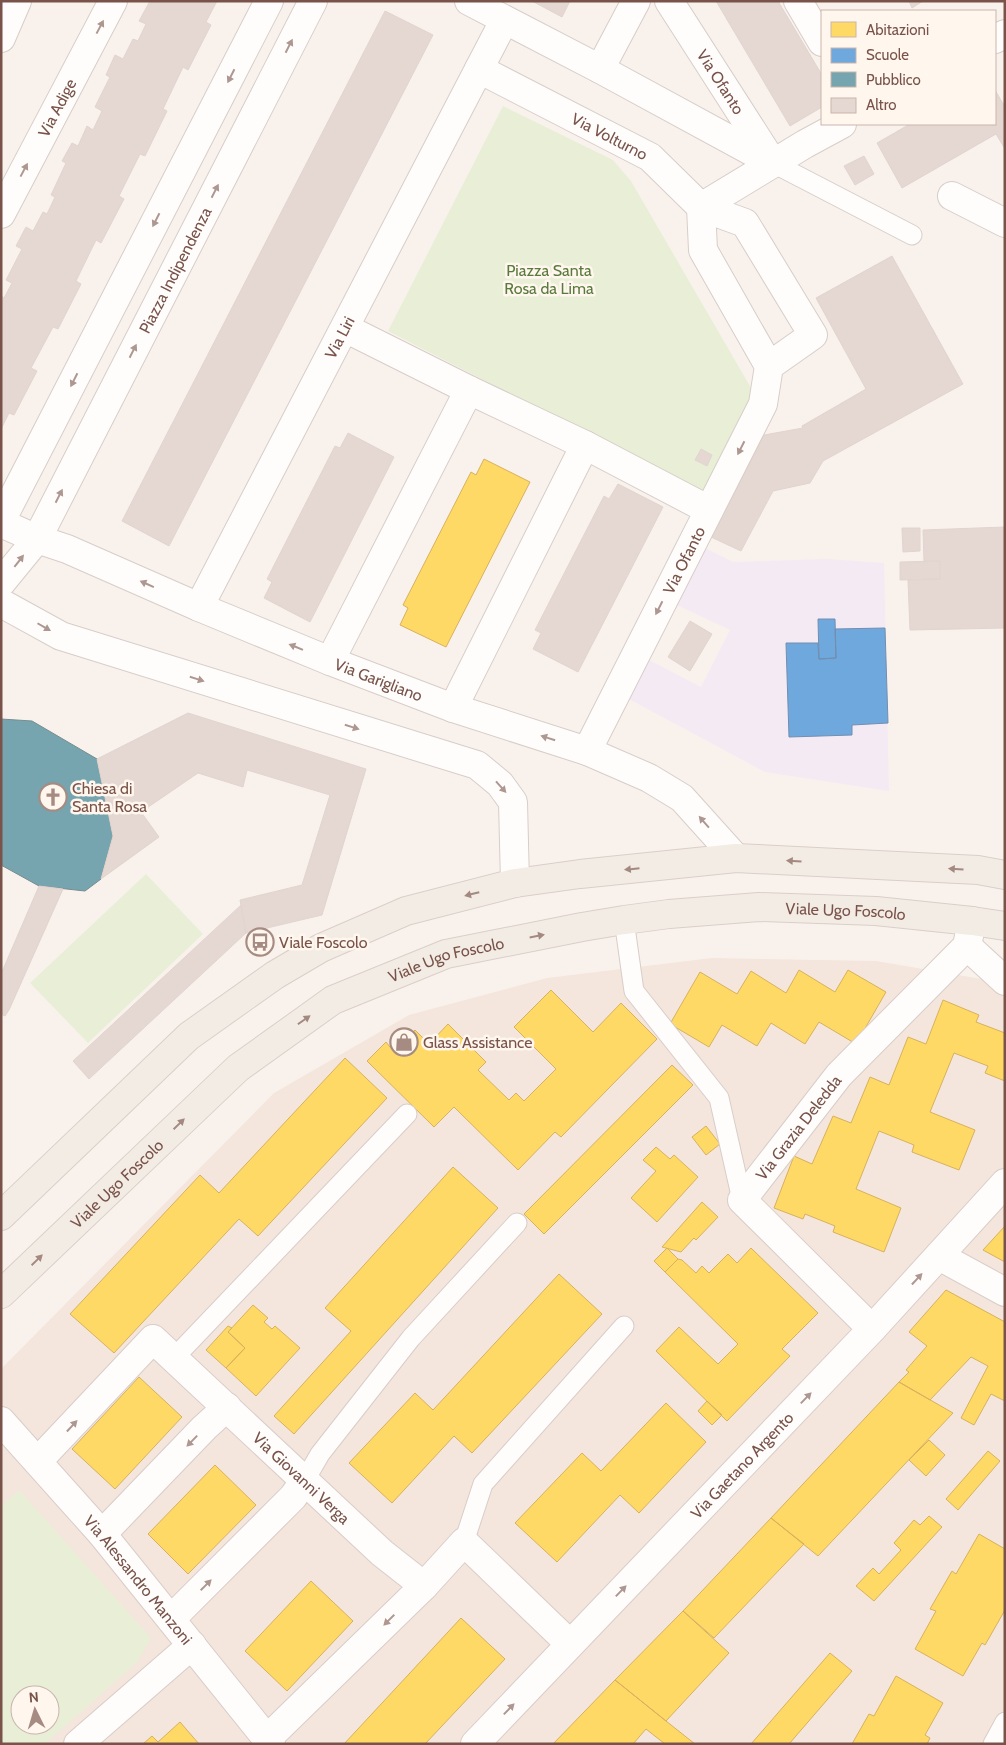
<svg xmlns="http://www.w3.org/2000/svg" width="1006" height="1745" font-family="Cabin,sans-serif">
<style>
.residential{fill:#f4e6dc;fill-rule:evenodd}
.education{fill:#f3eaf4}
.green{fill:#e8efd6;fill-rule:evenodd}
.homes{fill:#ffd966;stroke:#d7b15d}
.schools{fill:#6fa8dc;stroke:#728eb0}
.public{fill:#76a5af;stroke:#778c90}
.building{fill:#e5d8d3;stroke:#e2d4ce}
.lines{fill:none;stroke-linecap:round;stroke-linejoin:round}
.service-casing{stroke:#d8cdc8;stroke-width:21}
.minor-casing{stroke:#d8cdc8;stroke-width:30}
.primary-casing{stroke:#dacec9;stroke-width:30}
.service{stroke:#fefdfc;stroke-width:19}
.minor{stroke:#fefdfc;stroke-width:28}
.primary{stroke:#f3ece5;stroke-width:28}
.oneway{fill:#ae9791}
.oneway2{fill:#a48980}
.labels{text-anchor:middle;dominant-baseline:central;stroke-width:5;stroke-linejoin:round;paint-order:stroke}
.street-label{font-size:16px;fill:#795349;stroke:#fff6ee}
.park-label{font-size:16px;fill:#587a3d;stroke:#fff6ee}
.poi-label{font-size:16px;fill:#795349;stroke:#fff6ee;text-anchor:start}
</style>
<rect width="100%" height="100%" fill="#f9f2ec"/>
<path class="residential" d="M712,958l164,3 129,22v761h-1004v-375l273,-276 135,-78 138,-37zM20,1695h30v30h-30z"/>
<path class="education" d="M705,548l28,14 95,-3 56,4 5,228 -124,-19 -136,-73 20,-39 52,27 29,-57 -53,-25z"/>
<path class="green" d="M503,106l110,54 18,21 123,212 -51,100 -315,-162z
M146,874l57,60 -115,109 -58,-60z
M19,1490l132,148 -14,24 -92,82h-44v-237zM20,1695h30v30h-30z"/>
<path class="homes" d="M484,459l46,23 -84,165 -46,-22 8,-17 -5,-3 68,-133 5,3z
M799,970l36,22 13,-22 38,22 -30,52 -37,-22 -14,22 -34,-21 -14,23 -35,-21 -13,22 -39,-23 30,-52 37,22 14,-23 35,22z
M551,990l42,42 28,-29 36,36 -96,98 -6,-5 -37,38 -64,-63 -20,20 -67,-66 19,-19 8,10 21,-22 14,14 19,-20 38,38 -8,8 31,30 7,-7 8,8 32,-32 -42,-42z
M943,1000l36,15 -3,7 29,11v48l-20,-8 3,-7 -34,-13 -24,59 45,18 -16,40 -47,-18 2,-7 -35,-14 -23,58 45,19 -17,44 -51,-20 2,-6 -30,-12 -2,5 -29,-11 20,-52 18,8 21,-48 18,7 19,-46 19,8 19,-48 18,7z
M345,1058l42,40 -129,138 -19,-17 -125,134 -44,-39 130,-139 19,18z
M672,1065l21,20 -149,149 -20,-20z
M706,1126l14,18 -14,11 -14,-18z
M656,1147l14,12 4,-4 24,22 -41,45 -26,-24 25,-27 -13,-11z
M453,1167l45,41 -204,226 -20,-18 77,-85 -26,-23z
M702,1202l16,15 -22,23 -2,-2 -13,14 -19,-5z
M1005,1226v36l-22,-12z
M667,1248l11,11 -13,13 -11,-11z
M751,1248l67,65 -36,36 8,7 -63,65 -71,-70 23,-24 39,37 20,-20 -73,-72 13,-13 4,1 14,13 6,-7 7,7 19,-19 9,9z
M559,1274l43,40 -130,139 -18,-17 -62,67 -43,-40 66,-70 18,17z
M946,1290l59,32v79l-14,-7 -17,31 -13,-7 27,-52 -17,-9 -41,43 -31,-18 10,-10 -3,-2 21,-24 -18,-14z
M253,1305l15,13 -4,4 8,7 3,-3 25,22 -44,48 -30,-28 19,-20 -17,-16z
M228,1326l4,2 -4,4 17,16 -19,20 -20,-18z
M139,1377l43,40 -67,72 -43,-40z
M899,1382l54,31 -135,143 -47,-38z
M707,1401l15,14 -10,10 -14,-14z
M666,1403l40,39 -67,71 -19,-18 -63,67 -42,-39 67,-70 19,18z
M929,1440l16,15 -19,21 -17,-16z
M988,1451l12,10 -42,49 -12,-11z
M215,1465l41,40 -68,69 -40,-40z
M929,1516l13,11 -68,74 -18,-15 17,-18 6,6 22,-24 -7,-7 20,-23 6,5z
M771,1518l33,26 -90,94 -31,-27z
M979,1534l26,15v61l-20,35 -3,-2 -19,33 -48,-27 21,-38 -6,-2 22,-38 4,3z
M311,1581l42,40 -66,70 -42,-40z
M683,1611l46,42 -63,68 -51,-41z
M461,1618l44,41 -80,85h-81z
M830,1653l22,18 -63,73h-38z
M896,1676l47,27 -18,32 5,3 -3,6h-75l17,-30 5,2z
M615,1680l51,41 29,23h-30l-19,-15 -13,15h-80z
M180,1722l19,22h-56l9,-8 6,6z"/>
<path class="schools" d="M818,619h17l1,39 -17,1z
M885,628l3,95 -36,2v10l-63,2 -3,-94h32l1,16 17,-1 -1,-29z"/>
<path class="public" d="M1,719l31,2 65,38 16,77 -12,43 -16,12 -46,-5 -38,-21z"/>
<path class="building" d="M150,1h67l-11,21 5,3 -23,45 -5,-3 -20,42 4,2 -22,45 -5,-2 -21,42 5,3 -23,44 -5,-3 -20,41 5,3 -23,45 -5,-2 -22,41 6,3 -23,44 -5,-2 -8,16v-133l3,2 8,-15 -6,-3 16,-31 -6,-3 10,-19 7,4 10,-19 4,2 8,-17 -4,-2 15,-32 -4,-2 10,-18 6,3 9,-20 6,4 9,-19 -7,-4 15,-30 -4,-2 9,-20 8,4 10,-20 5,2 8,-17 -7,-3z
M532,1h38l-8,16z
M716,1h62l44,74v32l-32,19z
M909,1h14l-11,7z
M385,11l48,24 -264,511 -47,-25z
M995,90l10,17v42l-9,-15 -94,54 -25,-45 33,-19h85z
M864,156l10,18 -19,11 -11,-19z
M892,256l71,128 -140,77 -13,22 -37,8 -32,60 -30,-14 53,-102 39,-7 -1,-2 64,-37 -50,-91z
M348,433l46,24 -84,165 -46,-24 8,-16 -5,-3 68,-133 5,2z
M701,449l11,6 -5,11 -12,-6z
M618,484l45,23 -85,165 -45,-23 8,-16 -6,-3 69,-134 5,3z
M1005,527v101l-95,2 -2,-50 32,-1v-18h-16l-1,-31z
M902,528h18v23l-17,1z
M940,561v18l-40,1v-18z
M690,621l22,13 -22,37 -22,-14z
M188,713l178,56 -44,146 -76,18 -6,-33 62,-15 28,-90 -83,-25 -4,17 -45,-14 -57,39 18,25 -58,42 12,-43 -16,-77z
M39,886l24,3 -54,121 -4,6 -4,-2v-40z
M241,905l5,28 -157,146 -16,-18z"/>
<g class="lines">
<g class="service-casing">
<path id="service" d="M773,163l139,72
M624,920l10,71 85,107 23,102
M173,1359l234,-245
M305,1480l15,-26 91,-116 106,-115
M464,1542l19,-58 141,-158
M993,1744l12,-22"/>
</g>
<g class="minor-casing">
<g id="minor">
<path d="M469,1l131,68 173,94"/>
<path id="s1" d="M669,1l102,159"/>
<path d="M798,1l24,41"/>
<path id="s2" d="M504,21l-25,48 171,88 51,50 104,-63 37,-20"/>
<path d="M1,38l16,-37"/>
<path d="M995,39l10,-5"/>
<path d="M600,69l36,-68"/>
<path d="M952,196l53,27"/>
<path id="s3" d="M1,214l112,-213"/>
<path d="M345,328l124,62 116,55 124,65"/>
<path d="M1,521l268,-520"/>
<path id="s4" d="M1,523l36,16 30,10 132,58 131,54 123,47 134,43 62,27 33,20 54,60"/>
<path id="s5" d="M1,583l36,-44 276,-538"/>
<path d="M1,603l60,33 416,129 23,19 13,18 2,81"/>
<path id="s6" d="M199,607l280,-538"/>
<path d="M330,661l139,-271"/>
<path d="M453,708l132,-263"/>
<path id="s7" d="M587,751l176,-347 6,-38 -66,-116 -2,-43 44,16 68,112 -44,31"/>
<path d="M967,946l38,35"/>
<path d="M939,1256l66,36"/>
<path id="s8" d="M872,1329l-130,-129 97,-125 128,-129 5,-25"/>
<path id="s9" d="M1,1421l101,113 169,210"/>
<path id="s10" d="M38,1461l115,-122 229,214 42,33 40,-44 106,102"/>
<path d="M102,1534l102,-106 23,-21"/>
<path d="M171,1619l122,-122 12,-17"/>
<path d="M267,1739l157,-153"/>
<path d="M78,1744l114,-99"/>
<path id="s11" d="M475,1744l397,-415 133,-146"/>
</g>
</g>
<g class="primary-casing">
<g id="primary">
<path d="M1,1216l188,-180 86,-61 46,-27 85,-37 109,-28 65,-9 156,-16 242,12 27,5"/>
<path id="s12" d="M1,1294l237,-226 95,-68 113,-46 136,-27 42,-7 45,-6 90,-7 117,4 96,10 33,5"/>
</g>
</g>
<use href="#service" class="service"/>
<use href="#minor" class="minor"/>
<use href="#primary" class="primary"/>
</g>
<defs><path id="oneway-solid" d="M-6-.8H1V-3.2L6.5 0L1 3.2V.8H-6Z" transform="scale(1.25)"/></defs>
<g class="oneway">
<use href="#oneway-solid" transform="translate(100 27) rotate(-62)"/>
<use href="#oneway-solid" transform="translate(289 46) rotate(-63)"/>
<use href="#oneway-solid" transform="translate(231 76) rotate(117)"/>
<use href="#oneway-solid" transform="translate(24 170) rotate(-62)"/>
<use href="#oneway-solid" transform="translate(215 191) rotate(-63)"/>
<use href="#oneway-solid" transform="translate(156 220) rotate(117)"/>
<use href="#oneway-solid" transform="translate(133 351) rotate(-63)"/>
<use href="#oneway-solid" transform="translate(74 380) rotate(117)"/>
<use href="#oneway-solid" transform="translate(741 448) rotate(117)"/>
<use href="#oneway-solid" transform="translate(59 496) rotate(-63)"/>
<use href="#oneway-solid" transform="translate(19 561) rotate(-52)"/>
<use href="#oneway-solid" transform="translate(147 584) rotate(-156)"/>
<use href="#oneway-solid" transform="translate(659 608) rotate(117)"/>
<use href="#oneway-solid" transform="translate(44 627) rotate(30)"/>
<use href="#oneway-solid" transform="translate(296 647) rotate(-158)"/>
<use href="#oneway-solid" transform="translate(197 679) rotate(17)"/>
<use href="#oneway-solid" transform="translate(352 727) rotate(17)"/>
<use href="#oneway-solid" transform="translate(548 738) rotate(-162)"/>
<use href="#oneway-solid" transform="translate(501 787) rotate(48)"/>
<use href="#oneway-solid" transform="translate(704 822) rotate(-131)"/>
<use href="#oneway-solid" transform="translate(917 1279) rotate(-47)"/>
<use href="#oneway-solid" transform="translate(806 1398) rotate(-46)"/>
<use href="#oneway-solid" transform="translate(72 1426) rotate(-47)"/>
<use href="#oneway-solid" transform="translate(192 1441) rotate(134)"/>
<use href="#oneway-solid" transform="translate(206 1585) rotate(-45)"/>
<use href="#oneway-solid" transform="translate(621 1591) rotate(-46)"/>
<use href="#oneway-solid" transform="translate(389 1620) rotate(135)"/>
<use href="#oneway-solid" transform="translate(509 1709) rotate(-46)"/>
</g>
<g class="oneway2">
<use href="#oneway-solid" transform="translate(794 861) rotate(-177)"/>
<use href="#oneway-solid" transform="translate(632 869) rotate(174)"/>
<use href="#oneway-solid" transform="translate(956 869) rotate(-177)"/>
<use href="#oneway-solid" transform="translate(472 894) rotate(166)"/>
<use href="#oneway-solid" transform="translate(537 936) rotate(-11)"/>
<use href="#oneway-solid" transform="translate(304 1020) rotate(-35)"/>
<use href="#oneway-solid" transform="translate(179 1124) rotate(-44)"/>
<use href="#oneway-solid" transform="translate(37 1260) rotate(-44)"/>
</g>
<defs>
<g id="church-ring" transform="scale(1.4375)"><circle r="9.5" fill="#fff6ee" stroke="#a68b82" stroke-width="1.5"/><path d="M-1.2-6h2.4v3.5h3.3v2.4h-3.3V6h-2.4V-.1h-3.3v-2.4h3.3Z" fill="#a68b82"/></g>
<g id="bus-ring" transform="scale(1.4375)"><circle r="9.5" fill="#fff6ee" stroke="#a68b82" stroke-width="1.5"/><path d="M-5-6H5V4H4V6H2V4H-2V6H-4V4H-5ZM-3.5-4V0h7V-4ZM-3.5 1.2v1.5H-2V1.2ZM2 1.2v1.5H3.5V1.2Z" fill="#a68b82"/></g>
<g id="shop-ring" transform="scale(1.4375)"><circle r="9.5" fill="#fff6ee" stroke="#a68b82" stroke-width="1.5"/><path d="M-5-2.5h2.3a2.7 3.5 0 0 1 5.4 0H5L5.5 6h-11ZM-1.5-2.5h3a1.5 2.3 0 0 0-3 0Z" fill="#a68b82"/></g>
</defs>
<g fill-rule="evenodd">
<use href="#church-ring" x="53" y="797"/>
<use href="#bus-ring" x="260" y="942"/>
<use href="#shop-ring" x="404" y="1042"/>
</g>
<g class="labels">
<g class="street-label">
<text stroke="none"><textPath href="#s1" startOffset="96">Via Ofanto</textPath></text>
<text stroke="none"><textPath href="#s3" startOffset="120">Via Adige</textPath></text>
<text stroke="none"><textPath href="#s2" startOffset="201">Via Volturno</textPath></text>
<text stroke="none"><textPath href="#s5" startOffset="359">Piazza Indipendenza</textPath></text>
<text stroke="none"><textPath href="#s6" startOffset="304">Via Liri</textPath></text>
<text stroke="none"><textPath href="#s7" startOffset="214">Via Ofanto</textPath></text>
<text stroke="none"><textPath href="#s4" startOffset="409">Via Garigliano</textPath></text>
<text stroke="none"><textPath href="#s12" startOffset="970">Viale Ugo Foscolo</textPath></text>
<text stroke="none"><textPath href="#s12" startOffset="565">Viale Ugo Foscolo</textPath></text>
<text stroke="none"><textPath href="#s8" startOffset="275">Via Grazia Deledda</textPath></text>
<text stroke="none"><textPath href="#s12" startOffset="160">Viale Ugo Foscolo</textPath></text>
<text stroke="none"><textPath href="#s11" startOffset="386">Via Gaetano Argento</textPath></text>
<text stroke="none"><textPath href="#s10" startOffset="371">Via Giovanni Verga</textPath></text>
<text stroke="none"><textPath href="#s9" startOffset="210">Via Alessandro Manzoni</textPath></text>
</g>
<g class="park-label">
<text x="549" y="270">Piazza Santa<tspan x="549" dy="18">Rosa da Lima</tspan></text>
</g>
<g class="poi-label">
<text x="72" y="788">Chiesa di<tspan x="72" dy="18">Santa Rosa</tspan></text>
<text x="279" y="942">Viale Foscolo</text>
<text x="423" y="1042">Glass Assistance</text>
</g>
</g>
<rect width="1006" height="1745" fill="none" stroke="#795349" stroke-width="5"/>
<rect x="821" y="10" width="175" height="115" fill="#fff6ee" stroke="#c9b5ac"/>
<rect x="831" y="22" width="25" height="15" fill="#ffd966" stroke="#c9b5ac"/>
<text x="866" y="35" font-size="15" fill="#795349">Abitazioni</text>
<rect x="831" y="48" width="25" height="15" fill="#6fa8dc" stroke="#c9b5ac"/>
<text x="866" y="60" font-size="15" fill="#795349">Scuole</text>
<rect x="831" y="72" width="25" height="15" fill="#76a5af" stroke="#c9b5ac"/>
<text x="866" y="85" font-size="15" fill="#795349">Pubblico</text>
<rect x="831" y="98" width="25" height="15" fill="#e5d8d3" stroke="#c9b5ac"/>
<text x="866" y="110" font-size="15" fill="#795349">Altro</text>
<g transform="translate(35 1710) rotate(355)"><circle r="24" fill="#fff6ee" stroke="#c9b5ac"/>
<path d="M0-4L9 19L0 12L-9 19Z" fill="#a68b82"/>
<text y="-8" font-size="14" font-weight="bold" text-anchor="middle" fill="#795349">N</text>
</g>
</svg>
